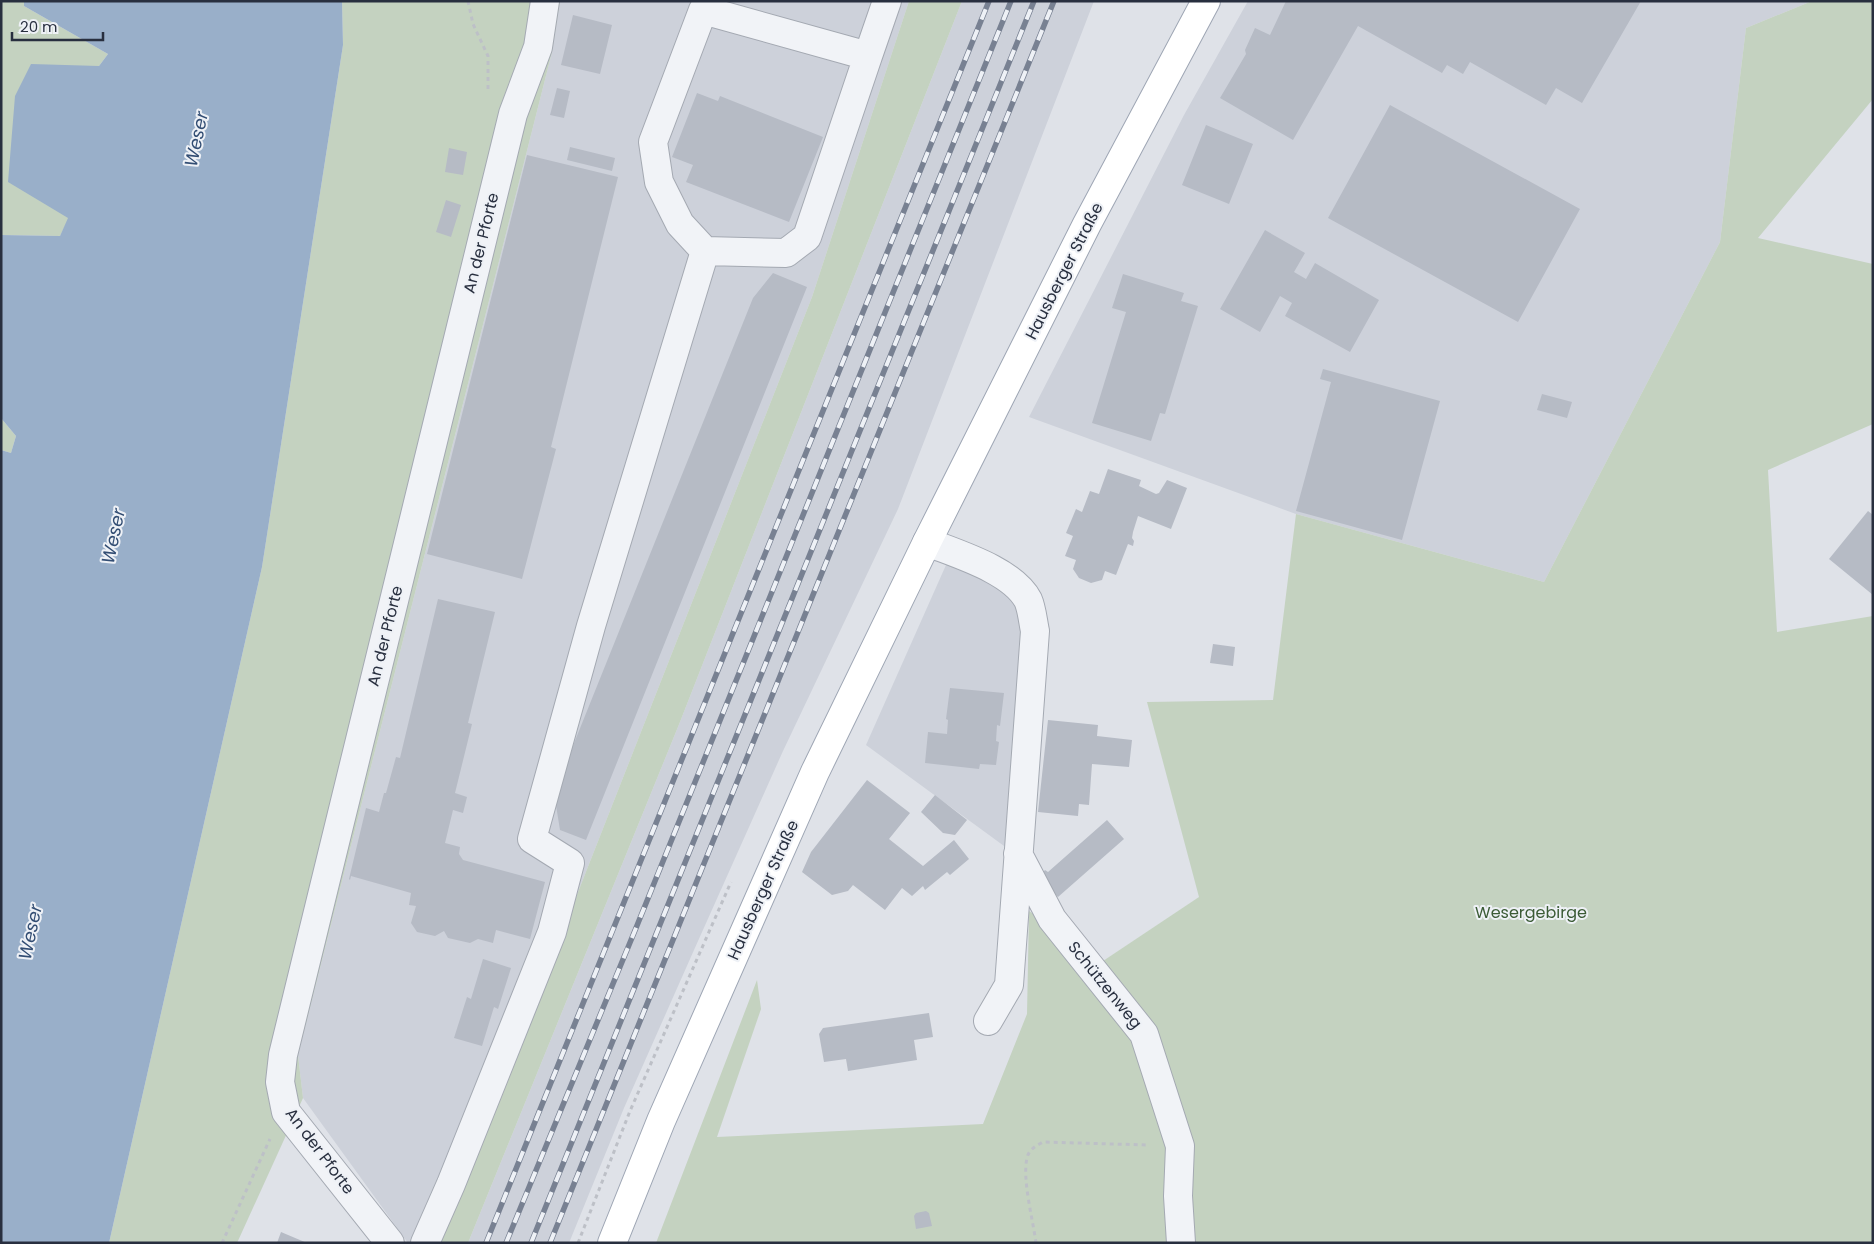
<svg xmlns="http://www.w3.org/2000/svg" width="1874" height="1244" font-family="Poppins,sans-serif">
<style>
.built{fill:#cdd1da}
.green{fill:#c4d2c0}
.water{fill:#99afc9}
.building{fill:#b6bbc5}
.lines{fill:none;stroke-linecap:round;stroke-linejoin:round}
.minor-casing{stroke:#a4a9b2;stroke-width:30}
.major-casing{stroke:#9ea6b4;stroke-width:30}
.path{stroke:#bdc0c7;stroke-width:3;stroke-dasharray:4 4;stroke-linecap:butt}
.minor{stroke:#f1f3f7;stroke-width:28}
.major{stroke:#fff;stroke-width:28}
.rail-casing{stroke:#788192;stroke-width:5.5}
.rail{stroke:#eef1f6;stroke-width:4;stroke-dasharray:11;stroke-linecap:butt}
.labels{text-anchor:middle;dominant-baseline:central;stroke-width:4;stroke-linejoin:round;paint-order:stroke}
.street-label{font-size:16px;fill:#282f3f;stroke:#eef1f6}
.park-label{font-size:16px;fill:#3b5b35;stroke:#eef1f6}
.water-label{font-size:18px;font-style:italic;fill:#324d73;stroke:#eef1f6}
</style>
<rect width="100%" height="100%" fill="#dfe2e8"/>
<path class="built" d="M560,1h349l-97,296 -372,946h-32l-105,-145 -5,-43 254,-1003z
M962,1h132l-196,508 -115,242 -89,199 -70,158 -55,135h-101l212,-521z
M1248,1h564l-66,27 -26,214 -176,340 -248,-68 -267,-97 155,-302z
M950,556l77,45 -12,253 -149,-109z"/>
<path class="green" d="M1,1h23v5l84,48 -9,12 -30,152 -9,18 -59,-1z
M342,1h218l-8,51 -254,1003 5,43 -66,145h-128l153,-676 81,-522z
M909,1h53l-282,721 -212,521h-28l372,-946z
M1812,1h61v98l-115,139 115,26v160l-105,46 9,162 96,-16v627h-1217l101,-263 4,29 -44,128 266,-13 44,-110 2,-103 74,50 96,-64 -52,-195 126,-2 23,-186 248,68 176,-340 26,-214z
M1,418l15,18 -5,17 -10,-3z"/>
<path class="water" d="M24,1h318l1,44 -81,522 -153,676h-108v-793l10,3 5,-17 -15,-18v-183l59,1 8,-18 -60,-36 7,-86 16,-32 68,2 9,-12 -84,-48z"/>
<path class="building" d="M1286,1h355l-59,102 -26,-15 -10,17 -76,-43 -7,12 -16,-9 -5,8 -84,-47 -65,114 -73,-42 26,-44 -1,-4 10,-22 15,7z
M573,15l39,10 -12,49 -39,-9z
M557,88l13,3 -6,27 -14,-3z
M697,93l21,8 2,-5 103,41 -34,85 -103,-40 7,-17 -21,-8z
M1390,105l190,104 -62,113 -190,-104z
M1206,125l47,19 -24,60 -47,-19z
M570,147l45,11 -3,13 -45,-11z
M449,148l18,4 -4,23 -18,-3z
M527,155l91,22 -67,270 5,2 -34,130 -95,-25z
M446,200l15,5 -10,32 -15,-5z
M1265,230l40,23 -11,19 12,7 9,-16 64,37 -29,52 -65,-36 7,-13 -12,-7 -20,36 -40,-23z
M773,273l34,14 -221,553 -26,-10 -6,-37 199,-495z
M1123,274l61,19 -3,8 17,5 -33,108 -5,-1 -9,28 -59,-18 34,-111 -14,-4z
M1323,369l117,32 -38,139 -106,-29 35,-129 -11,-3z
M1542,394l30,8 -5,16 -30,-8z
M1108,469l33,11 -2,6 17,8 3,-1 8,-13 20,8 -16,41 -33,-13 -5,16 -1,6 2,3 -1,5 -5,-2 -12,31 -11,-4 -3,9 -11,3 -12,-5 -6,-9 3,-9 -11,-4 8,-20 -7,-3 10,-24 6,3 8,-21 9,3z
M1868,511l5,4v80l-44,-36z
M438,599l57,13 -27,111 4,1 -17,69 12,4 -4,16 -10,-3 -8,33 15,4 -1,7 4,6 82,22 -15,57 -34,-9 -3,13 -15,-4 -8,4 -22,-5 -4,-7 -9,5 -18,-4 -6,-9 5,-17 -7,-1 2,-12 -60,-17 -1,4 -1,-1 17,-71 13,4 5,-19h2l10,-36 4,1z
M1213,644l22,3 -2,19 -23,-3z
M950,688l54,5 -4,33 -3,-1 -1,16 3,1 -3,23 -16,-1 -1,5 -54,-6 3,-31 19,2 1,-14 -2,-1z
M1048,720l50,5 -1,11 35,4 -3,27 -37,-3 -3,41 -10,-1 -1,12 -40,-4z
M867,780l43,33 -21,26 34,27 31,-26 15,19 -19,16 -3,-3 -22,18 -2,-4 -11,10 -10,-8 -17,22 -32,-25 -5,6 -16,4 -30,-23 9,-20z
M935,795l32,25 -12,15 -12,-2 -22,-21z
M1107,820l17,19 -66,58 -20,-19 7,-8 3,2z
M483,959l28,9 -13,41 -4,-2 -12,39 -28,-8 13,-41 4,2z
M929,1013l4,24 -19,3 3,20 -69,11 -2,-12 -22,3 -5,-28 4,-6z
M926,1211l3,2 3,13 -16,3 -2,-13 2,-3z
M281,1232l26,11h-30z"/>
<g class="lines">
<g class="minor-casing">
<path id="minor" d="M703,10l165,46 -61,181 -21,16 -81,-2 -25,-27 -21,-42 -6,-40z
M868,56l19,-55
M927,542c30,12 85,28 101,58 4,9 5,22 7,31l-26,354 -21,36
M1018,854l34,65 92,115 36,112 -2,50 3,47
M390,1243l-104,-131 -6,-30 3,-27 230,-941 25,-67 7,-46
M425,1243l26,-59 101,-252 18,-69 -38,-24 59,-213 114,-375"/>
</g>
<g class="major-casing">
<path id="major" d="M612,1243l49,-122 154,-349 112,-230 160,-318 119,-223"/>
</g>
<path class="path" d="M468,1l5,23 15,32v36
M222,1243l48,-104
M578,1243l52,-132 101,-229
M1036,1243c-3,-23 -14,-64 -9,-85 2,-9 9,-12 16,-16l105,3"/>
<use href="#minor" class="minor"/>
<use href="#major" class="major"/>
<g class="rail-casing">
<path id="rail" d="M486,1243l503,-1242
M506,1243l130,-315 375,-927
M531,1243l503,-1242
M550,1243l504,-1242"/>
</g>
<use href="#rail" class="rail"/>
</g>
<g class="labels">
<g class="street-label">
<text transform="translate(481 243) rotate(-76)">An der Pforte</text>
<text transform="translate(1064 271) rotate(-63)">Hausberger Straße</text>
<text transform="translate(385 636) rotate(-76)">An der Pforte</text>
<text transform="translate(763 890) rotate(-66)">Hausberger Straße</text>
<text transform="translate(1105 985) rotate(51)">Schützenweg</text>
<text transform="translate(320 1151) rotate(53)">An der Pforte</text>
</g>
<g class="park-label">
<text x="1531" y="912">Wesergebirge</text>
</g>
<g class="water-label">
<text transform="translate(196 139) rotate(-78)">Weser</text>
<text transform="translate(113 536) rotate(-78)">Weser</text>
<text transform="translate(30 932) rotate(-78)">Weser</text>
</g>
</g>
<rect width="1874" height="1244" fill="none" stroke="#282f3f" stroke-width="5"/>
<path d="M12 32v8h91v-8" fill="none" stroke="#282f3f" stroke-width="2.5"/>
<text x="20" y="32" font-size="15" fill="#282f3f" stroke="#eef1f6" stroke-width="4" paint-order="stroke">20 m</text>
</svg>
